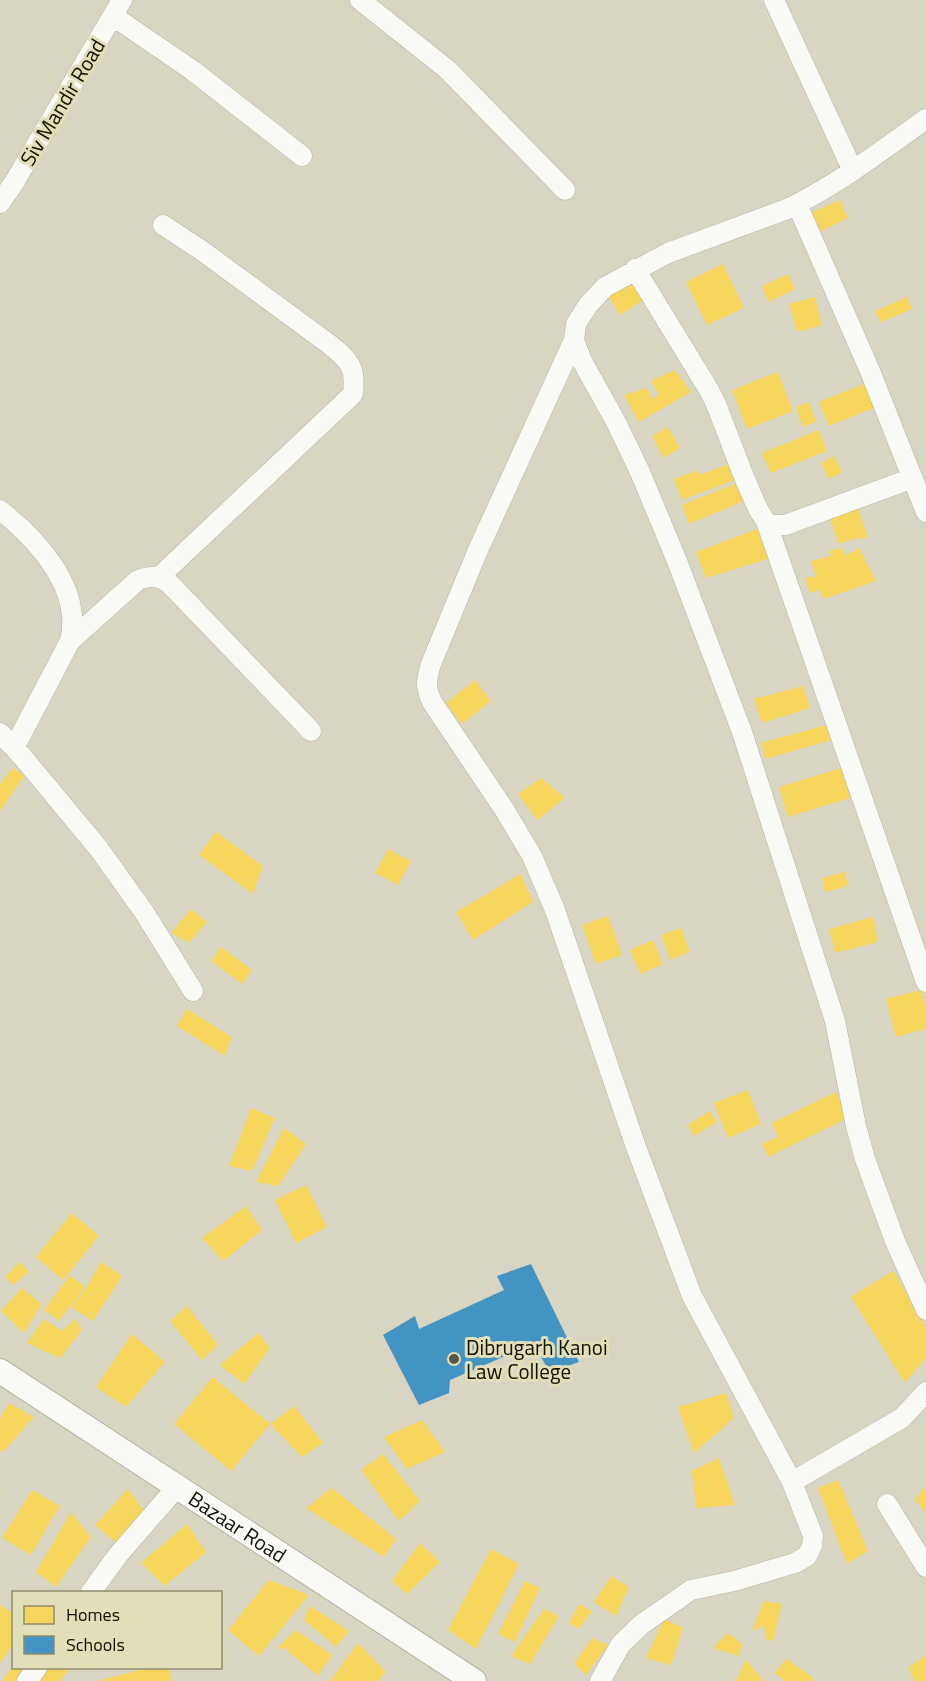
<svg xmlns="http://www.w3.org/2000/svg" width="926" height="1681" font-family="'Titillium Web',sans-serif">
<style>
.homes{fill:#f6d55c}
.schools{fill:#4393c3}
.lines{fill:none;stroke-linecap:round;stroke-linejoin:round}
.minor-casing{stroke:#b5b3a3;stroke-width:21}
.tertiary-casing{stroke:#b5b3a3;stroke-width:26}
.minor{stroke:#f9f9f6;stroke-width:20}
.tertiary{stroke:#f9f9f6;stroke-width:24}
.poi-dot{fill:#575646;stroke:#e2deb8;stroke-width:2}
.labels{text-anchor:middle;dominant-baseline:central;stroke-width:6;stroke-linejoin:round;paint-order:stroke}
.street-label{font-size:21px;fill:#121104;stroke:#e2deb8}
.poi-label{font-size:21px;fill:#121104;stroke:#e2deb8;text-anchor:start}
</style>
<rect width="100%" height="100%" fill="#d8d6c2"/>
<path class="homes" d="M840,200l8,18 -29,14 -8,-19z
M723,264l21,44 -37,17 -21,-43z
M788,274l7,15 -27,13 -6,-16z
M632,280l13,19 -25,16 -12,-20z
M815,297l7,28 -25,7 -8,-28z
M907,297l5,12 -31,13 -6,-11z
M675,370l16,22 -52,30 -15,-27 23,-7 5,11 7,-4 -8,-14z
M778,372l15,39 -46,18 -15,-39z
M869,382l10,24 -50,20 -10,-24z
M809,402l7,20 -13,5 -7,-20z
M668,427l12,21 -16,10 -12,-22z
M819,430l8,21 -56,22 -9,-20z
M834,456l8,16 -13,7 -8,-16z
M729,464l6,16 -53,20 -8,-21 24,-9 1,5z
M737,483l7,18 -55,23 -7,-19z
M857,505l11,33 -15,1 -14,5 -11,-30z
M760,528l11,30 -65,20 -10,-26z
M843,548l2,8 14,-8 17,33 -52,18 -5,-9 -9,3 -5,-16h11l-5,-16 20,-5 -2,-5z
M475,680l16,21 -29,23 -16,-21z
M803,686l7,22 -48,15 -8,-24z
M834,723l5,15 -74,21 -4,-16z
M13,768l11,8 -24,35v-27z
M841,768l9,30 -62,19 -9,-30z
M541,778l24,20 -28,22 -19,-26z
M216,832l47,34 -10,28 -54,-39z
M388,849l23,12 -13,24 -23,-12z
M845,872l3,14 -23,6 -3,-14z
M521,874l12,28 -60,38 -17,-28z
M191,909l16,13 -18,21 -18,-10z
M608,916l14,39 -26,9 -14,-39z
M873,917l5,25 -43,11 -6,-24z
M681,928l9,24 -20,8 -9,-25z
M653,940l10,24 -23,10 -10,-24z
M221,947l31,23 -10,14 -31,-23z
M921,990l5,16v23l-30,8 -10,-38z
M187,1009l45,28 -7,19 -48,-30z
M748,1090l13,34 -33,14 -14,-35z
M836,1092l12,26 -80,39 -6,-13 16,-7 -6,-14z
M251,1108l24,10 -23,53 -23,-5z
M710,1111l7,11 -23,14 -6,-11z
M284,1128l22,16 -28,42 -22,-4z
M306,1185l21,42 -31,16 -21,-43z
M246,1206l16,24 -39,31 -21,-23z
M72,1213l27,23 -36,44 -27,-23z
M20,1262l9,10 -16,13 -8,-8z
M101,1262l21,14 -29,45 -22,-14 16,-20z
M893,1271l33,57v30l-21,25 -54,-86z
M70,1275l15,12 -26,34 -15,-11z
M22,1288l20,16 -18,29 -23,-22z
M187,1306l31,39 -16,15 -32,-39z
M44,1319l18,12 13,-12 7,11 -22,28 -33,-15z
M258,1333l12,15 -26,36 -24,-19z
M132,1334l33,28 -39,45 -30,-20z
M213,1377l57,47 -39,47 -57,-47z
M726,1393l8,25 -40,35 -16,-46z
M9,1403l25,14 -31,35 -3,-2v-31z
M294,1406l29,37 -21,14 -32,-33z
M422,1420l23,32 -38,17 -23,-32z
M383,1454l37,47 -21,20 -38,-51z
M719,1458l16,47 -39,3 -4,-37z
M838,1480l30,71 -21,13 -29,-76z
M926,1487v26l-11,-14z
M332,1488l64,51 -12,18 -78,-49z
M128,1489l18,24 -31,29 -20,-17z
M32,1490l28,16 -29,49 -29,-17z
M71,1512l20,25 -35,50 -20,-15z
M187,1524l19,28 -41,34 -24,-23z
M420,1543l20,19 -33,32 -15,-13z
M491,1549l28,15 -43,85 -28,-19z
M611,1576l18,11 -13,29 -22,-14z
M269,1580l40,15 -50,61 -31,-26z
M525,1581l15,7 -25,54 -17,-8z
M764,1601l18,3 -9,37 -7,-2 -2,-13 -12,5z
M579,1604l13,7 -13,18 -10,-6z
M0,1605l14,9v29l-14,20z
M310,1606l39,25 -13,16 -32,-27z
M544,1609l15,7 -29,48 -19,-8z
M664,1619l19,9 -12,37 -25,-7z
M296,1630l36,25 -14,21 -34,-28 -8,1z
M728,1633l14,11 -3,12 -26,-8z
M592,1638l16,7 -22,30 -12,-11z
M358,1643l28,29 -8,9h-48z
M926,1655v26h-12l-5,-14z
M787,1659l26,19 -1,3h-27l-11,-8z
M746,1660l18,21h-28z
M12,1668h14l-7,13h-17z
M42,1668h28l-10,13h-27z
M148,1668h22l1,13h-74z"/>
<path class="schools" d="M531,1264l48,98 -29,10 -17,-28 -83,36 -1,13 -30,12 -36,-70 32,-19 4,13 85,-39 -7,-14z"/>
<g class="lines">
<g class="minor-casing">
<path id="minor" d="M360,0l88,70 117,120
M774,0l79,171
M113,16l79,54 110,86
M926,119c-45,32 -89,66 -139,90l-119,44 -63,34 -17,18 -12,19 -2,16 8,21 34,61 24,50 37,89 65,171 93,289 21,105 9,33 30,82 31,69
M0,203l15,-22 107,-181
M797,204l73,167 56,141
M635,269l74,121 7,14c8,19 39,109 51,118 5,4 12,3 18,3l128,-47
M574,340l-96,210 -47,114c-5,17 -6,22 1,38l72,107 28,47 23,54 81,237 56,149 100,186 21,54 -1,10 -5,10 -12,7 -61,18 -43,9 -49,34 -21,20 -21,37
M0,510c38,30 83,79 70,131l-56,107
M766,521l160,461
M159,577l194,-183c3,-27 -3,-33 -24,-50l-128,-94 -38,-25
M70,641l68,-61c13,-5 20,-4 31,3l142,148
M0,733l21,22 78,94 45,63 49,79
M792,1482l110,-64 24,-26
M887,1504l39,63
M91,1592l27,-37 59,-68
M27,1681l10,-13"/>
</g>
<g class="tertiary-casing">
<g id="tertiary">
<path id="s1" d="M0,1371l474,310"/>
</g>
</g>
<use href="#minor" class="minor"/>
<use href="#tertiary" class="tertiary"/>
</g>
<circle class="poi-dot" cx="454" cy="1359" r="6"/>
<g class="labels">
<g class="street-label">
<text transform="translate(62 102) rotate(-59)">Siv Mandir Road</text>
<text stroke="none"><textPath href="#s1" startOffset="284">Bazaar Road</textPath></text>
</g>
<g class="poi-label">
<text x="466" y="1347">Dibrugarh Kanoi<tspan x="466" dy="24">Law College</tspan></text>
</g>
</g>
<rect x="12" y="1591" width="210" height="78" fill="#e2deb8" stroke="#8f8c70" stroke-width="1.5"/>
<rect x="24" y="1606" width="30" height="18" fill="#f6d55c" stroke="#8f8c70" stroke-width="1.5"/>
<text x="66" y="1621" font-size="18" fill="#121104">Homes</text>
<rect x="24" y="1636" width="30" height="18" fill="#4393c3" stroke="#8f8c70" stroke-width="1.5"/>
<text x="66" y="1651" font-size="18" fill="#121104">Schools</text>
</svg>
